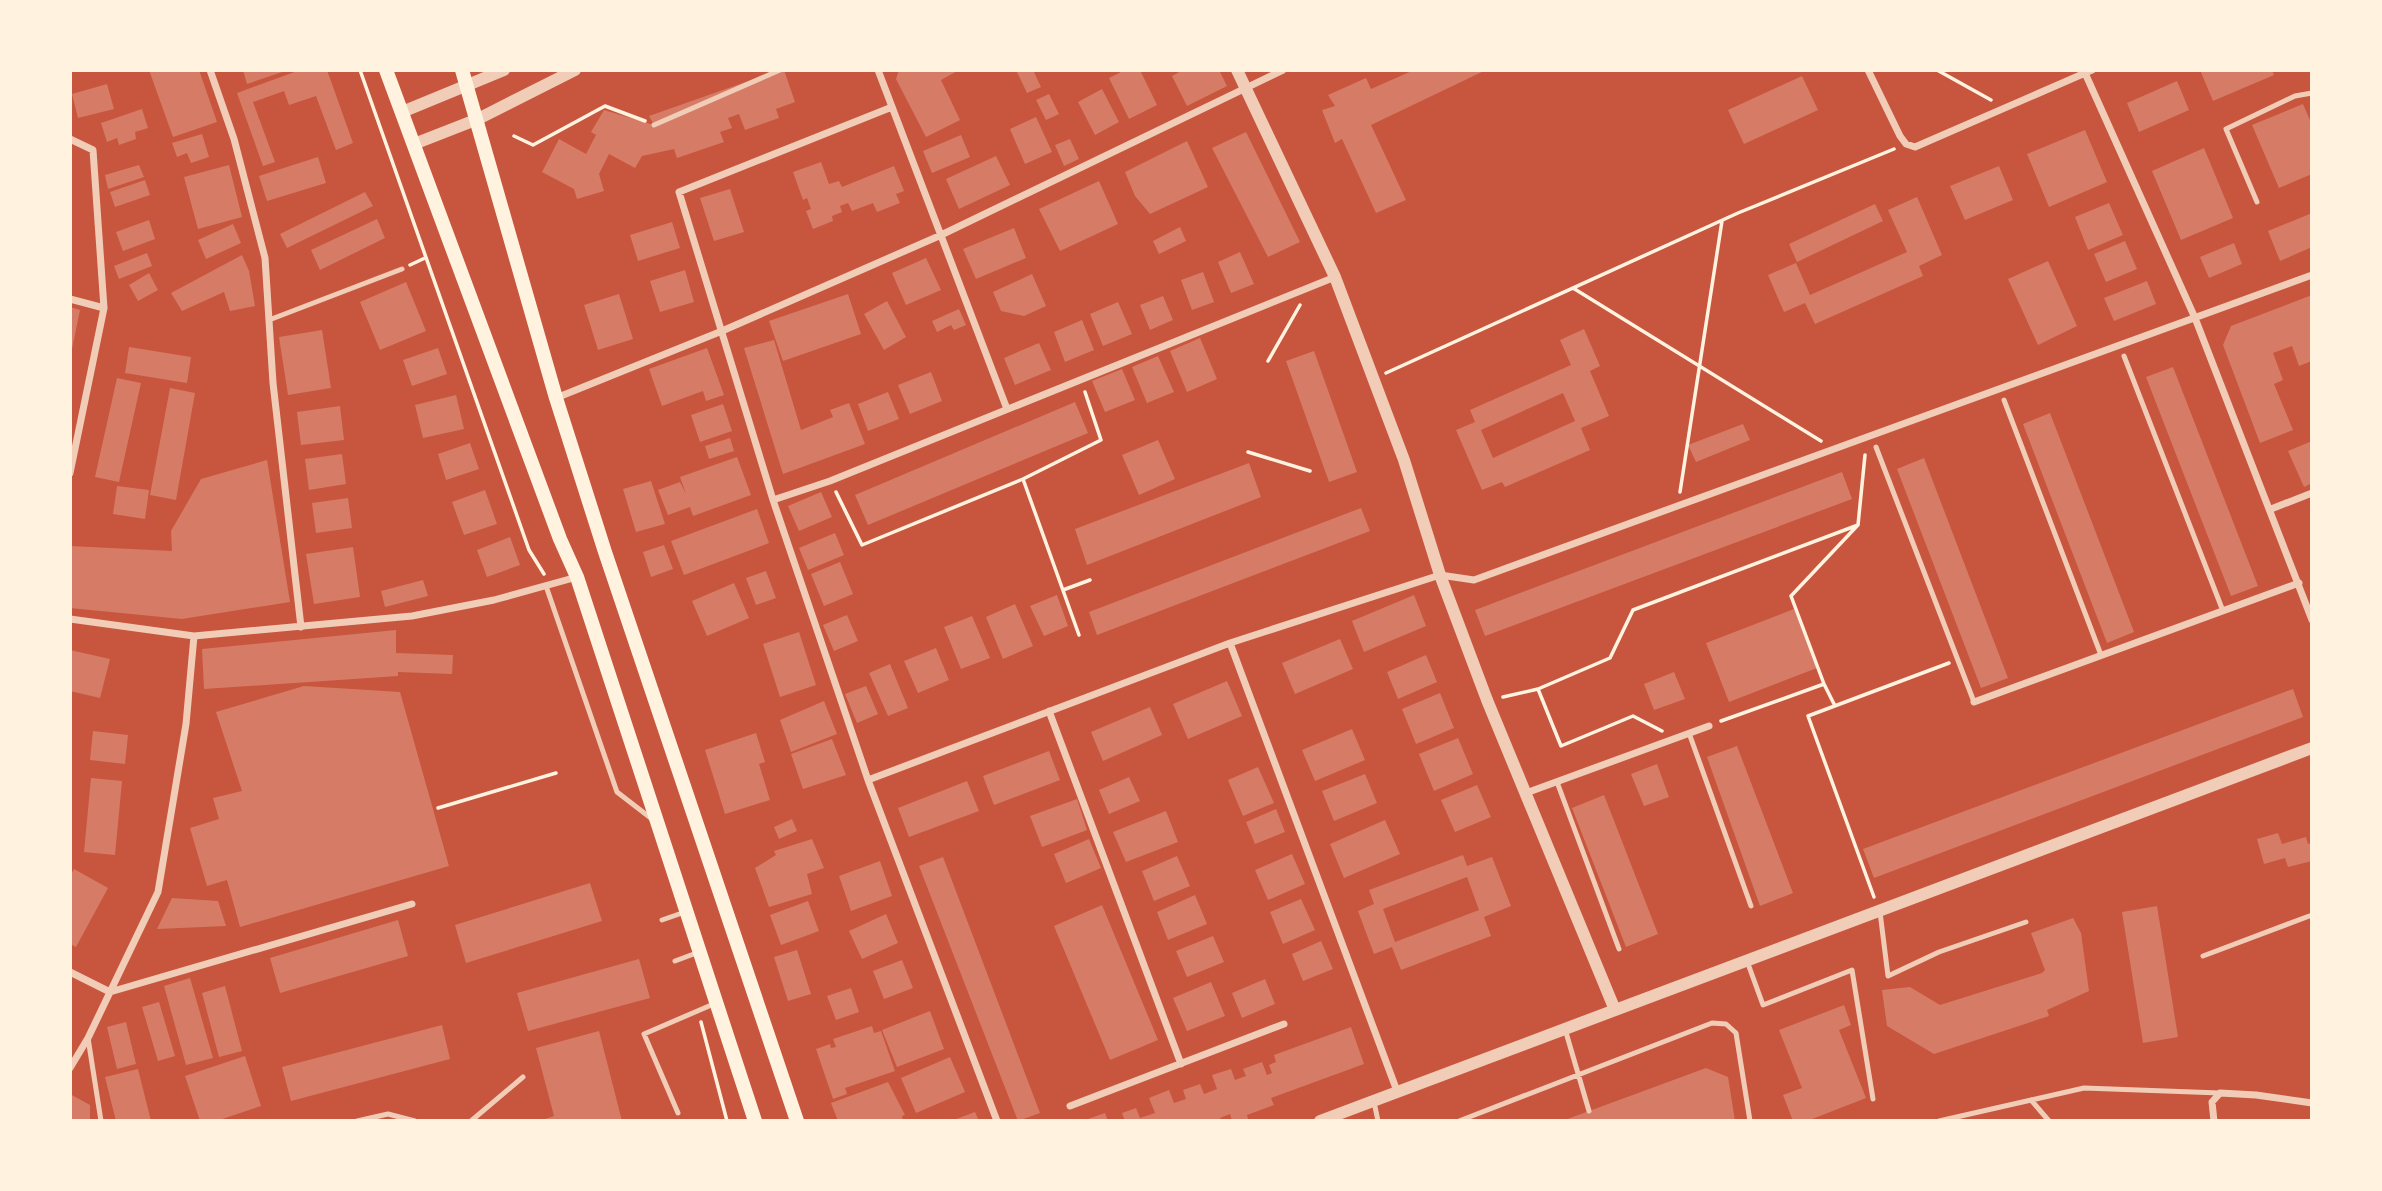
<svg xmlns="http://www.w3.org/2000/svg" width="2382" height="1191" font-family="'Fira Sans Condensed',sans-serif">
<style>
.building{fill:#d67c66;fill-rule:evenodd}
.lines{fill:none;stroke-linecap:round;stroke-linejoin:round}
.path{stroke:#fff3e0;stroke-width:3.5}
.service{stroke:#f1ccb7;stroke-width:5}
.minor{stroke:#f1ccb7;stroke-width:7}
.tertiary{stroke:#f1ccb7;stroke-width:12}
.secondary{stroke:#fff3e0;stroke-width:14}
</style>
<rect width="100%" height="100%" fill="#c8553d"/>
<path class="building" d="M149,70h50l18,52 -44,15z
M243,70h45l-41,14z
M300,70h27l26,73 -17,7 -20,-54 -27,9 -5,-14 -31,11 22,60 -12,4 -26,-73z
M780,70h4l11,32 -19,7 3,9 -34,12 -6,-16 -11,4 4,10 -12,4 4,10 -47,16 -3,-9 -32,7 -7,12 -26,-14 -10,20 5,17 -27,8 -3,-10 -32,-17 17,-33 27,15 10,-19 -5,-3 13,-22 50,15 -5,-9z
M899,70h60l-18,10 19,40 -34,17 -30,-58z
M1016,70h17l8,17 -14,6z
M1125,70h15l17,35 -28,14 -20,-41z
M1183,70h36l8,16 -40,20 -15,-30z
M1414,70h72l-115,55 35,75 -30,13 -34,-74 -7,4 -13,-33 13,-4 -7,-11 38,-17 5,11z
M2200,70h72l2,5 -61,26z
M1802,76l16,34 -74,34 -16,-34z
M2177,81l12,29 -50,22 -12,-29z
M107,84l7,25 -36,9 -6,-24z
M1102,89l17,33 -24,13 -17,-33z
M1049,94l10,20 -13,6 -10,-20z
M2303,104l9,21v49l-33,14 -27,-63z
M142,109l6,19 -13,4 1,7 -17,6 -2,-7 -10,4 -6,-19z
M1036,117l16,35 -27,12 -15,-35z
M2085,130l22,52 -58,25 -22,-53z
M1246,132l54,110 -32,15 -56,-109z
M202,134l7,23 -18,6 -4,-10 -10,4 -5,-14z
M961,135l9,22 -38,16 -9,-22z
M1070,139l9,20 -15,7 -9,-21z
M1187,141l21,46 -58,27 -15,-18 -10,-24z
M2204,148l29,70 -52,22 -29,-69z
M996,156l14,29 -51,24 -13,-30z
M318,157l8,26 -59,18 -8,-25z
M821,162l8,22 10,-3 3,6 52,-21 10,25 -8,3 4,9 -23,9 -4,-9 -21,8 -4,-8 -8,3 2,6 -10,4 1,5 -20,8 -7,-18 5,-2 -4,-11 -4,2 -10,-28z
M139,165l5,12 -36,12 -3,-14z
M229,165l13,52 -44,12 -14,-52z
M1999,166l14,34 -48,20 -15,-34z
M145,180l5,15 -35,12 -5,-15z
M1099,181l19,43 -58,27 -21,-42z
M730,189l14,43 -30,9 -14,-43z
M365,192l8,14 -86,42 -7,-14z
M1917,197l25,58 -23,11 4,10 -108,48 -10,-21 -21,9 -16,-37 28,-12 14,32 97,-43 -19,-42z
M2109,203l14,32 -35,15 -13,-33z
M1875,204l8,17 -86,41 -8,-18z
M2312,213v34l-32,14 -12,-30z
M377,219l8,19 -65,32 -9,-20z
M149,220l6,19 -32,12 -7,-19z
M672,222l8,26 -42,13 -8,-26z
M233,224l8,19 -35,16 -8,-19z
M1180,227l6,14 -27,13 -6,-13z
M1014,228l12,30 -50,21 -13,-30z
M2125,241l12,28 -31,13 -12,-28z
M2234,243l8,21 -33,14 -9,-21z
M1240,252l14,32 -23,9 -13,-31z
M147,253l5,13 -33,13 -5,-13z
M242,255l7,16 6,35 -25,5 -6,-19 -42,19 -11,-18z
M926,258l15,32 -35,15 -14,-32z
M2048,261l29,65 -39,19 -30,-66z
M685,270l9,32 -34,10 -10,-31z
M1203,272l11,30 -22,8 -11,-30z
M149,273l9,17 -20,11 -9,-16z
M1032,274l14,32 -22,10 -23,-5 -8,-19z
M2147,281l9,23 -42,17 -10,-23z
M406,282l20,49 -46,19 -20,-48z
M619,294l14,45 -35,11 -14,-45z
M848,294l13,40 -78,27 -14,-40z
M2312,295v66l-13,5 -7,-20 -19,7 10,27 -9,4 19,46 -33,13 -37,-98 8,-19z
M1163,296l10,24 -23,10 -10,-25z
M887,301l19,36 -22,13 -20,-36z
M1118,302l14,32 -29,12 -13,-32z
M70,307l10,3 -9,44h-1z
M959,309l7,16 -12,5 -3,-5 -14,7 -5,-11z
M1082,320l12,30 -29,12 -11,-30z
M1584,329l16,37 -10,5 19,45 -28,12 9,22 -85,37 -3,-5 -20,8 -26,-60 19,-8 -5,-12 101,-45 -11,-25zM1563,393l12,28 -82,37 -12,-28z
M322,330l9,58 -43,7 -9,-58z
M1200,338l17,41 -30,13 -17,-41z
M774,340l27,90 32,-13 -3,-7 19,-7 16,41 -82,30 -39,-126z
M1039,343l12,27 -36,15 -11,-27z
M129,347l62,10 -4,26 -62,-10z
M438,348l9,26 -35,12 -9,-26z
M707,348l17,47 -18,6 -3,-10 -41,15 -13,-37z
M1314,351l43,121 -28,10 -43,-121z
M1158,356l16,36 -27,11 -15,-36z
M2173,367l85,219 -27,10 -85,-219z
M1122,369l13,31 -30,12 -13,-31z
M931,372l11,29 -32,13 -12,-29z
M117,378l24,5 -22,99 -24,-5z
M170,388l25,5 -19,107 -26,-5z
M888,392l11,27 -31,12 -10,-27z
M456,395l8,34 -41,9 -8,-33z
M1075,402l13,31 -220,92 -13,-30z
M723,404l9,27 -32,11 -9,-27z
M340,406l4,34 -43,5 -4,-33z
M2050,413l84,219 -27,11 -84,-219z
M1743,424l7,16 -54,22 -8,-17z
M730,438l4,13 -25,8 -4,-13z
M1158,440l17,39 -36,16 -17,-40z
M2312,441v42l-8,4 -16,-36z
M470,443l9,26 -33,11 -8,-26z
M342,454l4,30 -37,6 -4,-31z
M737,457l14,38 -58,21 -3,-9 -22,8 -10,-25 22,-8 6,12 -6,-17z
M1924,458l84,220 -27,10 -84,-219z
M267,460l23,142 -108,17 -112,-11v-62l102,5 -1,-20 30,-52z
M1249,463l12,34 -174,68 -12,-36z
M1842,472l10,27 -367,137 -10,-26z
M651,481l14,43 -29,8 -13,-43z
M117,486l32,4 -4,29 -32,-5z
M485,490l12,34 -33,11 -12,-33z
M821,492l11,25 -33,14 -11,-25z
M348,498l4,30 -36,5 -4,-30z
M1361,508l9,23 -273,104 -8,-23z
M757,509l12,34 -85,32 -13,-34z
M835,533l9,22 -36,15 -9,-22z
M510,537l10,28 -33,12 -10,-27z
M664,545l9,24 -22,8 -8,-25z
M353,547l7,50 -46,7 -8,-50z
M840,562l13,32 -29,12 -13,-32z
M766,571l10,27 -20,7 -10,-27z
M423,580l5,16 -43,11 -4,-16z
M734,583l15,35 -42,18 -15,-35z
M1057,595l11,31 -24,10 -14,-30z
M1414,595l12,31 -62,26 -12,-31z
M1015,604l18,42 -30,13 -17,-42z
M1794,609l23,59 -88,34 -23,-59z
M847,615l11,26 -24,10 -11,-26z
M972,616l18,42 -29,11 -17,-42z
M396,630v23l57,2 -1,19 -54,-2v4l-194,13 -2,-40z
M799,632l17,53 -36,12 -17,-53z
M1340,639l13,30 -58,25 -13,-31z
M936,648l13,32 -31,13 -14,-32z
M70,650l40,9 -10,39 -30,-7z
M1426,655l11,27 -39,17 -11,-27z
M890,664l18,44 -20,8 -19,-43z
M1674,672l11,27 -31,11 -10,-26z
M1227,681l15,35 -54,23 -15,-35z
M304,686l96,6 49,174 -209,61 -13,-47 -20,6 -17,-58 29,-9 -6,-21 29,-7 -26,-79z
M866,686l12,28 -21,9 -12,-29z
M2293,689l10,28 -429,161 -11,-29z
M1440,693l14,35 -38,16 -14,-35z
M824,701l13,33 -46,18 -11,-32z
M1150,707l12,28 -59,26 -12,-29z
M1352,729l13,31 -50,21 -13,-31z
M93,731l35,4 -3,29 -35,-4z
M756,733l9,29 -6,2 11,36 -45,14 -20,-64z
M1458,738l15,36 -39,17 -15,-37z
M832,739l14,36 -43,14 -12,-35z
M1737,746l56,147 -33,13 -53,-149z
M1049,751l11,29 -66,25 -11,-29z
M1657,764l12,33 -25,9 -13,-32z
M1258,767l16,36 -31,13 -15,-36z
M1365,774l12,29 -43,18 -12,-30z
M1129,777l11,24 -31,13 -10,-24z
M91,778l31,3 -7,74 -31,-3z
M967,781l12,30 -70,26 -11,-29z
M1477,785l14,32 -36,15 -14,-32z
M1604,795l54,139 -32,13 -54,-139z
M1077,799l10,31 -45,17 -12,-31z
M1276,809l9,23 -30,12 -9,-22z
M1166,811l12,31 -52,20 -13,-30z
M792,819l5,12 -18,8 -5,-12z
M1385,820l15,34 -56,24 -14,-34z
M2278,833l4,11 24,-7 2,7 4,-1v18l-24,6 -3,-9 -21,6 -7,-25z
M812,839l12,29 -17,6 5,20 -43,13 -14,-39 21,-13 -2,-4z
M1089,839l12,29 -35,15 -12,-29z
M1292,854l13,30 -37,16 -13,-30z
M1463,855l4,11 25,-9 19,49 -27,11 7,19 -90,34 -9,-23 -18,7 -16,-43 16,-7 -5,-14zM1467,877l12,33 -84,32 -12,-33z
M1177,856l13,30 -36,15 -12,-30z
M943,857l97,256 -22,8 -99,-255z
M880,861l12,35 -41,15 -12,-35z
M74,869l34,19 -32,59 -6,-3v-68z
M590,883l12,38 -136,42 -11,-38z
M1195,895l12,29 -39,16 -11,-28z
M172,898l46,3 8,25 -69,3z
M1301,899l14,31 -32,14 -13,-32z
M808,901l11,30 -38,14 -11,-30z
M1102,905l56,135 -48,20 -56,-134z
M2157,906l21,131 -35,6 -21,-131z
M886,914l12,29 -36,16 -13,-28z
M2073,918l8,15 8,58 -42,19 2,6 -115,38 -47,-28 -5,-36 28,-3 30,18 102,-32 3,-3 -14,-37z
M398,920l10,36 -128,37 -10,-35z
M1213,936l11,26 -37,15 -11,-26z
M1321,941l12,28 -30,12 -11,-27z
M797,950l14,44 -23,7 -14,-44z
M639,959l11,39 -122,33 -11,-38z
M902,960l11,28 -29,11 -11,-28z
M190,978l23,80 -27,7 -22,-79z
M1265,979l10,25 -33,14 -10,-25z
M1211,982l14,34 -38,15 -14,-33z
M225,986l17,65 -23,6 -17,-64z
M851,988l8,24 -23,8 -9,-24z
M159,1002l16,54 -17,5 -16,-54z
M1844,1005l7,20 -12,5 27,68 -59,23h-14l-10,-26 19,-7 -23,-58z
M930,1011l14,38 -47,18 -15,-37z
M126,1022l10,42 -19,5 -10,-42z
M442,1025l8,34 -159,42 -9,-34z
M872,1026l2,7 7,-2 14,40 -50,17 2,6 -14,5 -17,-50 14,-5 1,4 5,-1 -3,-8z
M1351,1027l13,37 -93,34 3,7 -27,10 1,4 -16,2 -2,-7 -10,4 3,3h-98l-3,-8 14,-5 4,10 15,-5 -6,-15 20,-8 5,13 12,-4 -3,-9 17,-6 4,10 13,-5 -5,-14 19,-6 4,11 11,-4 -3,-7 19,-7 5,13 5,-2 -3,-8 7,-3 -2,-7z
M599,1031l23,90h-83l15,-5 -18,-68z
M245,1056l16,50 -45,15h-16l-15,-45z
M950,1057l15,35 -49,21 -15,-35z
M1706,1068l22,9 7,44h-173z
M138,1069l13,52h-35l-11,-44z
M888,1082l17,33 -3,1 1,5h-65l-7,-18z
M70,1094l20,11v16h-20z
M975,1112l4,9h-28z
M1105,1113l3,8h-19l-1,-2z"/>
<g class="lines">
<path class="path" d="M360,70l169,480 15,24
M1937,70l54,30
M514,136l19,9 72,-39 40,15
M410,265l15,-7
M1573,288l248,153
M1268,361l32,-56
M1386,373l352,-160 156,-64
M1248,452l62,19
M1023,479l78,-39 -16,-48
M836,492l26,53 161,-66 56,156
M1680,492l42,-271
M1063,590l27,-10
M1824,684l11,22
M1538,689l23,57 72,-30 29,15
M1503,697l35,-8 72,-31 23,-48 225,-85 7,-70
M1721,721l103,-37 -33,-88 66,-70
M438,808l118,-35
M1874,897l-66,-181 141,-53
M701,1022l26,99"/>
<path class="service" d="M654,125l126,-55
M2257,202l-31,-73 69,-33 17,-3
M269,320l133,-51
M2124,356l99,255
M2004,400l97,255
M1876,447l98,255
M546,586l71,206 35,27
M1689,733l62,173
M1557,782l62,167
M1880,912l8,64 51,-24 87,-30
M662,920l23,-8
M2203,956l109,-41
M675,961l24,-9
M1747,961l16,44 89,-35 21,129
M1565,1029l24,82
M88,1038l13,83
M2031,1100l18,21
M1374,1102l4,19
M678,1113l-34,-79 72,-31
M357,1121l31,-7 27,7
M471,1121l52,-44
M1459,1121l253,-98 14,1 10,9 14,88
M1939,1121l145,-33 136,5"/>
<path class="minor" d="M210,70l24,69 31,119 8,125 28,244
M878,70l129,339
M1868,70l32,66 6,8 9,3 177,-77
M2085,73l110,245 117,302
M892,107l-213,85 94,308 95,280 129,341
M70,139l23,11 11,158 -34,165
M70,299l34,9
M556,398l166,-67 217,-95 344,-166
M773,500l57,-19 505,-204
M2271,509l41,-16
M70,619l124,17 218,-20 82,-16 83,-23
M1230,643l167,448
M1974,702l325,-119
M1049,711l132,353
M868,780l362,-137 210,-68 34,5 838,-305
M1526,793l183,-67
M70,972l40,20 302,-88
M70,1068l18,-30 70,-146 28,-168 8,-88
M1070,1106l214,-82
M2214,1121l-2,-19 8,-9 36,2 56,8"/>
<path class="tertiary" d="M1237,70l98,207 69,183 36,115 47,125 128,310
M402,112l102,-42
M414,144l64,-25 97,-49
M1320,1121l992,-373"/>
<path class="secondary" d="M386,70l174,469 17,38 178,544
M462,70l94,328 49,154 192,569"/>
</g>
<rect width="2382" height="1191" fill="none" stroke="#fff3e0" stroke-width="144"/>
</svg>
